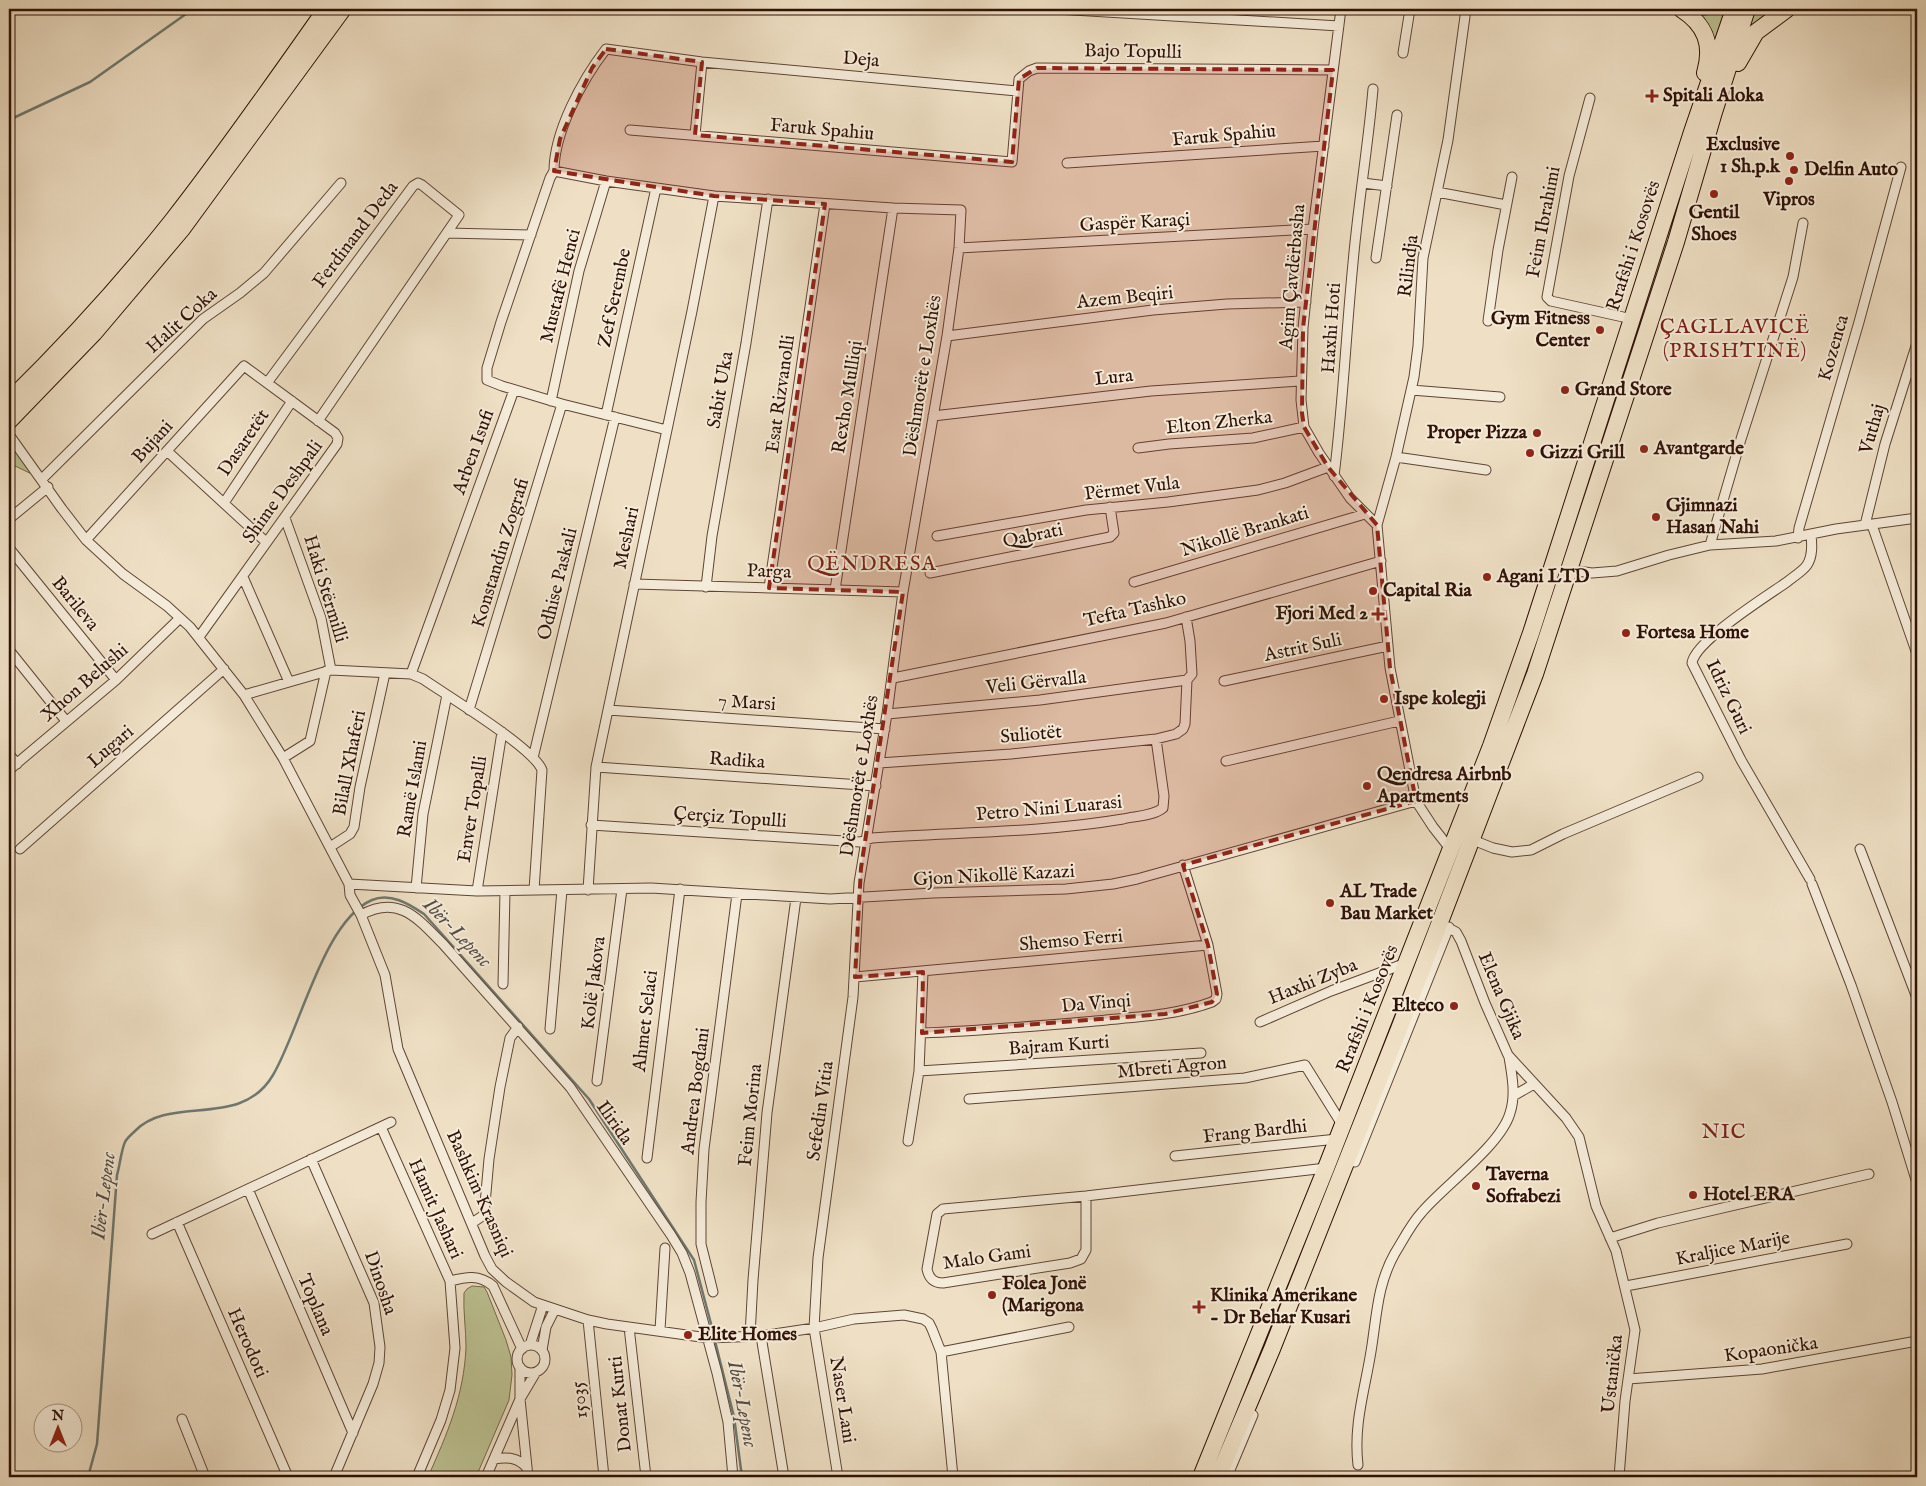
<svg xmlns="http://www.w3.org/2000/svg" width="1926" height="1486" font-family="'IM FELL English',serif">
<style>
.green{fill:#bcc192;stroke:#76694c}
.lines{fill:none;stroke-linecap:round;stroke-linejoin:round}
.stream{stroke:#6f7870;stroke-width:2.5}
.street-casing{stroke:#5f4536;stroke-width:11}
.highway-casing{stroke:#2f1107;stroke-width:18}
.street{stroke:#f5ebd9;stroke-width:9}
.highway{stroke:#efe0c5;stroke-width:16}
.marked{fill:#8f2418;fill-opacity:0.2;stroke:#8f2418;stroke-width:4;stroke-dasharray:10 6;stroke-linejoin:round}
.poi-dot{fill:#8f2418;stroke:#f5ebd9;stroke-width:2}
.labels{text-anchor:middle;dominant-baseline:central;stroke-width:4;stroke-linejoin:round;paint-order:stroke}
.street-label{font-size:19px;fill:#2f1107;stroke:#f5ebd9}
.poi-label{font-size:19px;font-weight:bold;fill:#2f1107;stroke:#f5ebd9;text-anchor:start}
.water-label{font-size:20px;font-style:italic;fill:#544d44;stroke:#f5ebd9}
.quarter-label{font-size:21px;letter-spacing:1px;fill:#7a1f14;stroke:#f5ebd9}
</style>
<rect width="100%" height="100%" fill="#efe0c5"/>
<filter id="stains"><feTurbulence type="fractalNoise" baseFrequency=".004" numOctaves="4"/><feColorMatrix values="0 0 0 0 .2 0 0 0 0 .09 0 0 0 0 .02 0 0 0 .5 -.17"/></filter>
<radialGradient id="worn" r=".72"><stop offset=".6" stop-color="#630" stop-opacity="0"/><stop offset="1" stop-color="#630" stop-opacity=".3"/></radialGradient>
<path class="green" d="M1719,9h10l-17,52 -12,-45 12,-2z
M1740,9l-55,180 -152,469 -50,140 -202,509 -70,170h-5l169,-418z
M1754,9h27l-37,32z
M9,434l33,45 -33,-16z
M472,1286l12,1 3,5 19,48 5,17 1,18 -3,25 -33,77h-48c19,-43 36,-81 38,-130 0,-18 -3,-36 -2,-54l3,-4z"/>
<g class="lines">
<path class="stream" d="M9,120l81,-38 103,-73
M715,1341l19,76 8,60
M88,1477l9,-33 20,-269c3,-10 4,-24 8,-33 2,-4 7,-8 10,-11 36,-37 106,-1 138,-56 27,-45 50,-154 99,-175 18,-8 37,4 52,14l165,185 105,161 20,75"/>
<g class="street-casing">
<path id="street" d="M1056,9l283,17
M1341,9l-28,220 -10,99 -2,72 3,27 15,26 31,45 27,27
M1403,53l7,-44
M1590,98l-21,78 -22,121 4,4 81,18
M630,130l382,32 7,-83 10,-8 8,-3 296,2
M695,135l7,-73
M1067,163l257,-17
M554,171c0,-39 28,-91 52,-122l96,13 315,29
M1363,183l24,3
M1437,192l69,13
M447,233l84,2
M959,248l354,-19
M1376,258l21,-143
M1488,321l10,-71 14,-73
M947,336l206,-26 74,-6 79,-2
M267,383l146,-197 5,-3 4,2 37,30 -141,206
M1411,390l89,7
M551,401l28,-130 27,-90
M606,415l50,-227
M933,416l218,-25 149,-10
M667,430l-105,-26 -60,-18 -15,-6v-12l14,-46 49,-144 4,-7 52,10 108,15 179,12 68,2 -2,38 -12,88 -44,256 -16,122 -28,169 -6,114 -35,261 -4,70 24,149
M10,436l52,73 24,31 37,34 44,32 23,21 54,68 39,63 66,126 1,11 11,20 24,60 13,74 87,207 7,13 14,13 28,20 54,18 19,4 101,14 53,-2 53,-8 40,-9 50,-4 19,4 6,4 3,6 9,23 12,125
M1138,448l31,-4 84,-6 51,-11
M167,451l99,91
M1396,457l90,13
M1334,476c9,-71 12,-142 19,-213 5,-58 15,-116 20,-174
M42,479l161,-160 37,-26 24,-20 77,-90
M224,503l68,-102
M285,518l36,100 10,52
M9,519l39,-32
M1865,525l20,-81 32,-101
M1872,525l45,129
M937,536l149,-26 82,-8 90,-12 27,-7 43,-16
M1798,538l1,-10 60,-206 42,-155
M86,540l158,-174 91,67 3,5 -1,6 -138,193
M1710,545l31,-106 52,-162 10,-54
M9,548l107,132
M1570,570l22,3 25,-2 52,-16 41,-10 66,-4 60,-12 81,-11
M930,573l180,-36 4,-4 -4,-26
M243,577l46,105
M1134,582l231,-68
M634,584l269,8
M706,587l6,-51 34,-193 22,-144
M769,588l56,-384
M835,590l58,-382
M9,650l57,71
M411,674l103,-284
M893,678l273,-55 215,-62
M1224,681l164,-35
M244,695l87,-25 80,4 12,5c23,16 111,69 119,91l-8,120
M469,710l93,-306
M608,710l277,19
M887,714l153,-14 147,-20
M9,754l8,10
M283,758l27,-17 16,-70
M533,758l82,-341
M1226,761l173,-40
M879,763l132,-9 145,-15 20,-5 7,-5 2,-5 2,-44 5,-6 -2,-33 -4,-24
M596,767l280,19
M9,770l107,-90 64,-62
M591,825l269,17 12,-4c84,-6 168,-5 251,-19 13,-3 30,-3 40,-11l1,-12 -8,-57
M1473,840l20,8 19,4 19,-2 32,-16 135,-57
M330,847l20,-13 4,-7 6,-40 25,-114
M20,849l204,-180
M1860,849l57,149
M1451,850l-18,-23 -17,-26 -26,-133 -13,-143 19,-68 18,-80 4,-31 5,-88 25,-118 18,-131
M1810,879l-69,-119 -49,-97c3,-22 75,-67 95,-81 6,-5 16,-11 20,-17 6,-9 5,-21 4,-30
M349,884l128,7 174,-3 179,11 103,-6 133,-4 47,-5 24,-5 279,-78
M1812,884l39,101 41,117 25,81
M416,888l7,-74 24,-119
M588,890l8,-123 96,-456 22,-115
M477,891l25,-159
M361,915c38,-21 57,4 82,29l127,143 101,148 11,18 8,20 27,100 11,49 5,55
M1439,923l17,9 5,9 24,62 23,52 58,63 13,19 17,69 20,45 19,79 -10,71 -6,76
M855,977l353,-32
M503,984l2,-93
M1260,1022l71,-31 75,-28
M550,1029l12,-139
M922,1033c58,-2 115,-7 173,-12 39,-4 79,-5 117,-19l4,-3 1,-5 -9,-49 -25,-80
M919,1071l282,-18
M597,1081l25,-192
M1513,1096l21,-12
M969,1099l276,-21 60,-13 38,61
M381,1127l69,154 5,67 -5,42 -9,30 -24,57
M908,1141l11,-70 4,-99
M1175,1156l162,-17
M647,1158l33,-269
M311,1159l63,144 6,44 -1,16 -6,21 -39,93
M1355,1162l94,-235
M248,1189l105,244
M1086,1196v54l-5,9 -11,4 -127,20c-9,0 -14,-4 -16,-14l10,-55 6,-5 143,-13 240,-28
M177,1222l111,255
M472,1223l12,-8 5,-56 11,-72 10,-49 8,-11
M152,1234l239,-112
M1610,1238l48,-15 211,-49
M450,1281c16,-4 29,-7 43,5l29,63
M1626,1286l221,-42
M713,1292l-12,-48v-42l3,-53 33,-255
M588,1320l16,157
M629,1327l17,150
M660,1330l5,-82
M750,1336l3,-56 14,-167 29,-215
M761,1336l23,141
M530,1345l13,-40
M517 1359a14 14 0 1 1 28 0a14 14 0 1 1-28 0Z
M542,1350l4,-23 9,-18
M941,1352l128,-25
M520,1367v32l8,78
M1628,1379l134,-10 155,-28
M182,1419l23,58
M494,1459c13,-2 24,-2 33,9
M1358,1465c-5,-43 8,-78 14,-120 5,-33 6,-62 23,-92 8,-13 16,-29 27,-41 23,-27 79,-67 88,-99 6,-18 2,-38 -1,-56
M486,1477l34,-78 16,-27
M1227,1477l26,-62"/>
</g>
<g class="highway-casing">
<path id="highway" d="M1681,9c25,16 32,36 24,64
M1738,63l18,-31 31,-23
M9,401c58,-57 113,-117 163,-180 54,-69 104,-141 154,-212
M9,421l85,-88 88,-104 161,-220
M1201,1477l125,-309 165,-422 40,-113 161,-501 42,-123
M1218,1477l54,-128 127,-320 136,-355 141,-432 38,-130 33,-103"/>
</g>
<use href="#street" class="street"/>
<use href="#highway" class="highway"/>
</g>
<path class="marked" d="M606,49l96,13 -7,73 317,27 7,-83 18,-11 296,2 -30,258 -1,85 2,14 24,40 49,58 13,143 26,133 -233,64 25,80 9,49 -5,8 -47,12 -243,19 1,-61 -68,5 6,-109 42,-276 -134,-4 56,-384 -111,-8 -160,-25 6,-32 32,-71z"/>
<g class="poi-dot">
<path d="M1649.5 88.5h5v5h5v5h-5v5h-5v-5h-5v-5h5z"/>
<circle cx="1790" cy="156" r="5"/>
<circle cx="1794" cy="170" r="5"/>
<circle cx="1789" cy="181" r="5"/>
<circle cx="1714" cy="194" r="5"/>
<circle cx="1600" cy="330" r="5"/>
<circle cx="1565" cy="390" r="5"/>
<circle cx="1537" cy="433" r="5"/>
<circle cx="1644" cy="449" r="5"/>
<circle cx="1530" cy="453" r="5"/>
<circle cx="1656" cy="517" r="5"/>
<circle cx="1487" cy="577" r="5"/>
<circle cx="1373" cy="591" r="5"/>
<path d="M1375.5 606.5h5v5h5v5h-5v5h-5v-5h-5v-5h5z"/>
<circle cx="1626" cy="633" r="5"/>
<circle cx="1384" cy="699" r="5"/>
<circle cx="1367" cy="786" r="5"/>
<circle cx="1330" cy="903" r="5"/>
<circle cx="1454" cy="1006" r="5"/>
<circle cx="1476" cy="1186" r="5"/>
<circle cx="1693" cy="1195" r="5"/>
<circle cx="992" cy="1295" r="5"/>
<path d="M1196.5 1299.5h5v5h5v5h-5v5h-5v-5h-5v-5h5z"/>
<circle cx="688" cy="1335" r="5"/>
</g>
<g class="labels">
<g class="street-label">
<text transform="translate(1133 52) rotate(1)">Bajo Topulli</text>
<text transform="translate(861 60) rotate(5)">Deja</text>
<text transform="translate(822 130) rotate(5)">Faruk Spahiu</text>
<text transform="translate(1224 136) rotate(-5)">Faruk Spahiu</text>
<text transform="translate(1544 222) rotate(-79)">Feim Ibrahimi</text>
<text transform="translate(1135 223) rotate(-3)">Gaspër Karaçi</text>
<text transform="translate(356 235) rotate(-53)">Ferdinand Deda</text>
<text transform="translate(1634 246) rotate(-72)">Rrafshi i Kosovës</text>
<text transform="translate(1409 266) rotate(-83)">Rilindja</text>
<text transform="translate(1293 277) rotate(-85)">Agim Çavdërbasha</text>
<text transform="translate(561 286) rotate(-76)">Mustafë Henci</text>
<text transform="translate(615 298) rotate(-78)">Zef Serembe</text>
<text transform="translate(1125 298) rotate(-6)">Azem Beqiri</text>
<text transform="translate(182 321) rotate(-42)">Halit Coka</text>
<text transform="translate(1332 328) rotate(-86)">Haxhi Hoti</text>
<text transform="translate(1834 348) rotate(-74)">Kozenca</text>
<text transform="translate(923 376) rotate(-81)">Dëshmorët e Loxhës</text>
<text transform="translate(1114 378) rotate(-6)">Lura</text>
<text transform="translate(721 390) rotate(-80)">Sabit Uka</text>
<text transform="translate(781 394) rotate(-82)">Esat Rizvanolli</text>
<text transform="translate(848 397) rotate(-81)">Rexho Mulliqi</text>
<text transform="translate(1219 423) rotate(-6)">Elton Zherka</text>
<text transform="translate(1873 429) rotate(-74)">Vuthaj</text>
<text transform="translate(153 442) rotate(-48)">Bujani</text>
<text transform="translate(244 443) rotate(-56)">Dasaretët</text>
<text transform="translate(474 452) rotate(-70)">Arben Isufi</text>
<text transform="translate(1132 489) rotate(-7)">Përmet Vula</text>
<text transform="translate(283 492) rotate(-54)">Shime Deshpali</text>
<text transform="translate(1245 532) rotate(-17)">Nikollë Brankati</text>
<text transform="translate(1033 536) rotate(-12)">Qabrati</text>
<text transform="translate(627 538) rotate(-78)">Meshari</text>
<text transform="translate(501 553) rotate(-73)">Konstandin Zografi</text>
<text transform="translate(769 572) rotate(2)">Parga</text>
<text transform="translate(558 584) rotate(-76)">Odhise Paskali</text>
<text transform="translate(325 589) rotate(73)">Haki Stërmilli</text>
<text transform="translate(75 604) rotate(51)">Barileva</text>
<text transform="translate(1135 610) rotate(-13)">Tefta Tashko</text>
<text transform="translate(1303 648) rotate(-12)">Astrit Suli</text>
<text transform="translate(85 683) rotate(-41)">Xhon Belushi</text>
<text transform="translate(1036 683) rotate(-6)">Veli Gërvalla</text>
<text transform="translate(1728 697) rotate(64)">Idriz Guri</text>
<text transform="translate(747 703) rotate(4)">7 Marsi</text>
<text transform="translate(1031 735) rotate(-5)">Suliotët</text>
<text transform="translate(111 747) rotate(-41)">Lugari</text>
<text transform="translate(737 761) rotate(4)">Radika</text>
<text transform="translate(350 763) rotate(-79)">Bilall Xhaferi</text>
<text transform="translate(860 776) rotate(-81)">Dëshmorët e Loxhës</text>
<text transform="translate(413 789) rotate(-80)">Ramë Islami</text>
<text transform="translate(473 809) rotate(-81)">Enver Topalli</text>
<text transform="translate(1049 809) rotate(-5)">Petro Nini Luarasi</text>
<text transform="translate(730 818) rotate(4)">Çerçiz Topulli</text>
<text transform="translate(994 876) rotate(-3)">Gjon Nikollë Kazazi</text>
<text transform="translate(1071 941) rotate(-5)">Shemso Ferri</text>
<text transform="translate(1313 982) rotate(-22)">Haxhi Zyba</text>
<text transform="translate(594 983) rotate(-83)">Kolë Jakova</text>
<text transform="translate(1501 996) rotate(67)">Elena Gjika</text>
<text transform="translate(1096 1004) rotate(-5)">Da Vinqi</text>
<text transform="translate(1368 1009) rotate(-68)">Rrafshi i Kosovës</text>
<text transform="translate(646 1021) rotate(-83)">Ahmet Selaci</text>
<text transform="translate(1059 1046) rotate(-4)">Bajram Kurti</text>
<text transform="translate(1172 1068) rotate(-5)">Mbreti Agron</text>
<text transform="translate(696 1091) rotate(-83)">Andrea Bogdani</text>
<text transform="translate(821 1111) rotate(-82)">Sefedin Vitia</text>
<text transform="translate(751 1115) rotate(-84)">Feim Morina</text>
<text transform="translate(614 1123) rotate(55)">Ilirida</text>
<text transform="translate(1255 1132) rotate(-6)">Frang Bardhi</text>
<text transform="translate(479 1194) rotate(66)">Bashkim Krasniqi</text>
<text transform="translate(435 1209) rotate(66)">Hamit Jashari</text>
<text transform="translate(1733 1249) rotate(-11)">Kraljice Marije</text>
<text transform="translate(987 1258) rotate(-8)">Malo Gami</text>
<text transform="translate(380 1283) rotate(71)">Dinosha</text>
<text transform="translate(315 1305) rotate(67)">Toplana</text>
<text transform="translate(247 1343) rotate(66)">Herodoti</text>
<text transform="translate(1771 1350) rotate(-8)">Kopaonička</text>
<text transform="translate(1613 1374) rotate(-84)">Ustanička</text>
<text transform="translate(580 1400) rotate(-96)">15035</text>
<text transform="translate(842 1400) rotate(81)">Naser Lani</text>
<text transform="translate(621 1404) rotate(-96)">Donat Kurti</text>
</g>
<g class="poi-label">
<text x="1663" y="96">Spitali Aloka</text>
<text x="1780" y="145" text-anchor="end">Exclusive<tspan x="1780" dy="22">1 Sh.p.k</tspan></text>
<text x="1804" y="170">Delfin Auto</text>
<text x="1789" y="200" text-anchor="middle">Vipros</text>
<text x="1714" y="213" text-anchor="middle">Gentil<tspan x="1714" dy="22">Shoes</tspan></text>
<text x="1590" y="319" text-anchor="end">Gym Fitness<tspan x="1590" dy="22">Center</tspan></text>
<text x="1575" y="390">Grand Store</text>
<text x="1527" y="433" text-anchor="end">Proper Pizza</text>
<text x="1654" y="449">Avantgarde</text>
<text x="1540" y="453">Gizzi Grill</text>
<text x="1666" y="506">Gjimnazi<tspan x="1666" dy="22">Hasan Nahi</tspan></text>
<text x="1497" y="577">Agani LTD</text>
<text x="1383" y="591">Capital Ria</text>
<text x="1368" y="614" text-anchor="end">Fjori Med 2</text>
<text x="1636" y="633">Fortesa Home</text>
<text x="1394" y="699">Ispe kolegji</text>
<text x="1377" y="775">Qendresa Airbnb<tspan x="1377" dy="22">Apartments</tspan></text>
<text x="1340" y="892">AL Trade<tspan x="1340" dy="22">Bau Market</tspan></text>
<text x="1444" y="1006" text-anchor="end">Elteco</text>
<text x="1486" y="1175">Taverna<tspan x="1486" dy="22">Sofrabezi</tspan></text>
<text x="1703" y="1195">Hotel ERA</text>
<text x="1002" y="1284">Folea Jonë<tspan x="1002" dy="22">(Marigona</tspan></text>
<text x="1210" y="1296">Klinika Amerikane<tspan x="1210" dy="22">- Dr Behar Kusari</tspan></text>
<text x="698" y="1335">Elite Homes</text>
</g>
<g class="water-label">
<text transform="translate(457 933) rotate(46)">Ibër-Lepenc</text>
<text transform="translate(104 1196) rotate(-83)">Ibër-Lepenc</text>
<text transform="translate(742 1404) rotate(79)">Ibër-Lepenc</text>
</g>
<g class="quarter-label">
<text x="1735" y="327">ÇAGLLAVICË<tspan x="1735" dy="24">(PRISHTINË)</tspan></text>
<text x="872" y="564">QËNDRESA</text>
<text x="1724" y="1132">NIC</text>
</g>
</g>
<rect width="1926" height="1486" fill="none" stroke="#efe0c5" stroke-width="30"/>
<rect x="10" y="10" width="1906" height="1466" fill="none" stroke="#2f1107" stroke-width="2.5"/>
<rect x="15" y="15" width="1896" height="1456" fill="none" stroke="#2f1107"/>
<g transform="translate(58 1428)"><circle r="24" fill="#f5ebd9" stroke="#a69485"/>
<path d="M0-4L9 19L0 12L-9 19Z" fill="#8f2418"/>
<text y="-8" font-size="14" font-weight="bold" text-anchor="middle" fill="#2f1107">N</text>
</g>
<rect width="100%" height="100%" filter="url(#stains)"/>
<rect width="100%" height="100%" fill="url(#worn)"/>
</svg>
